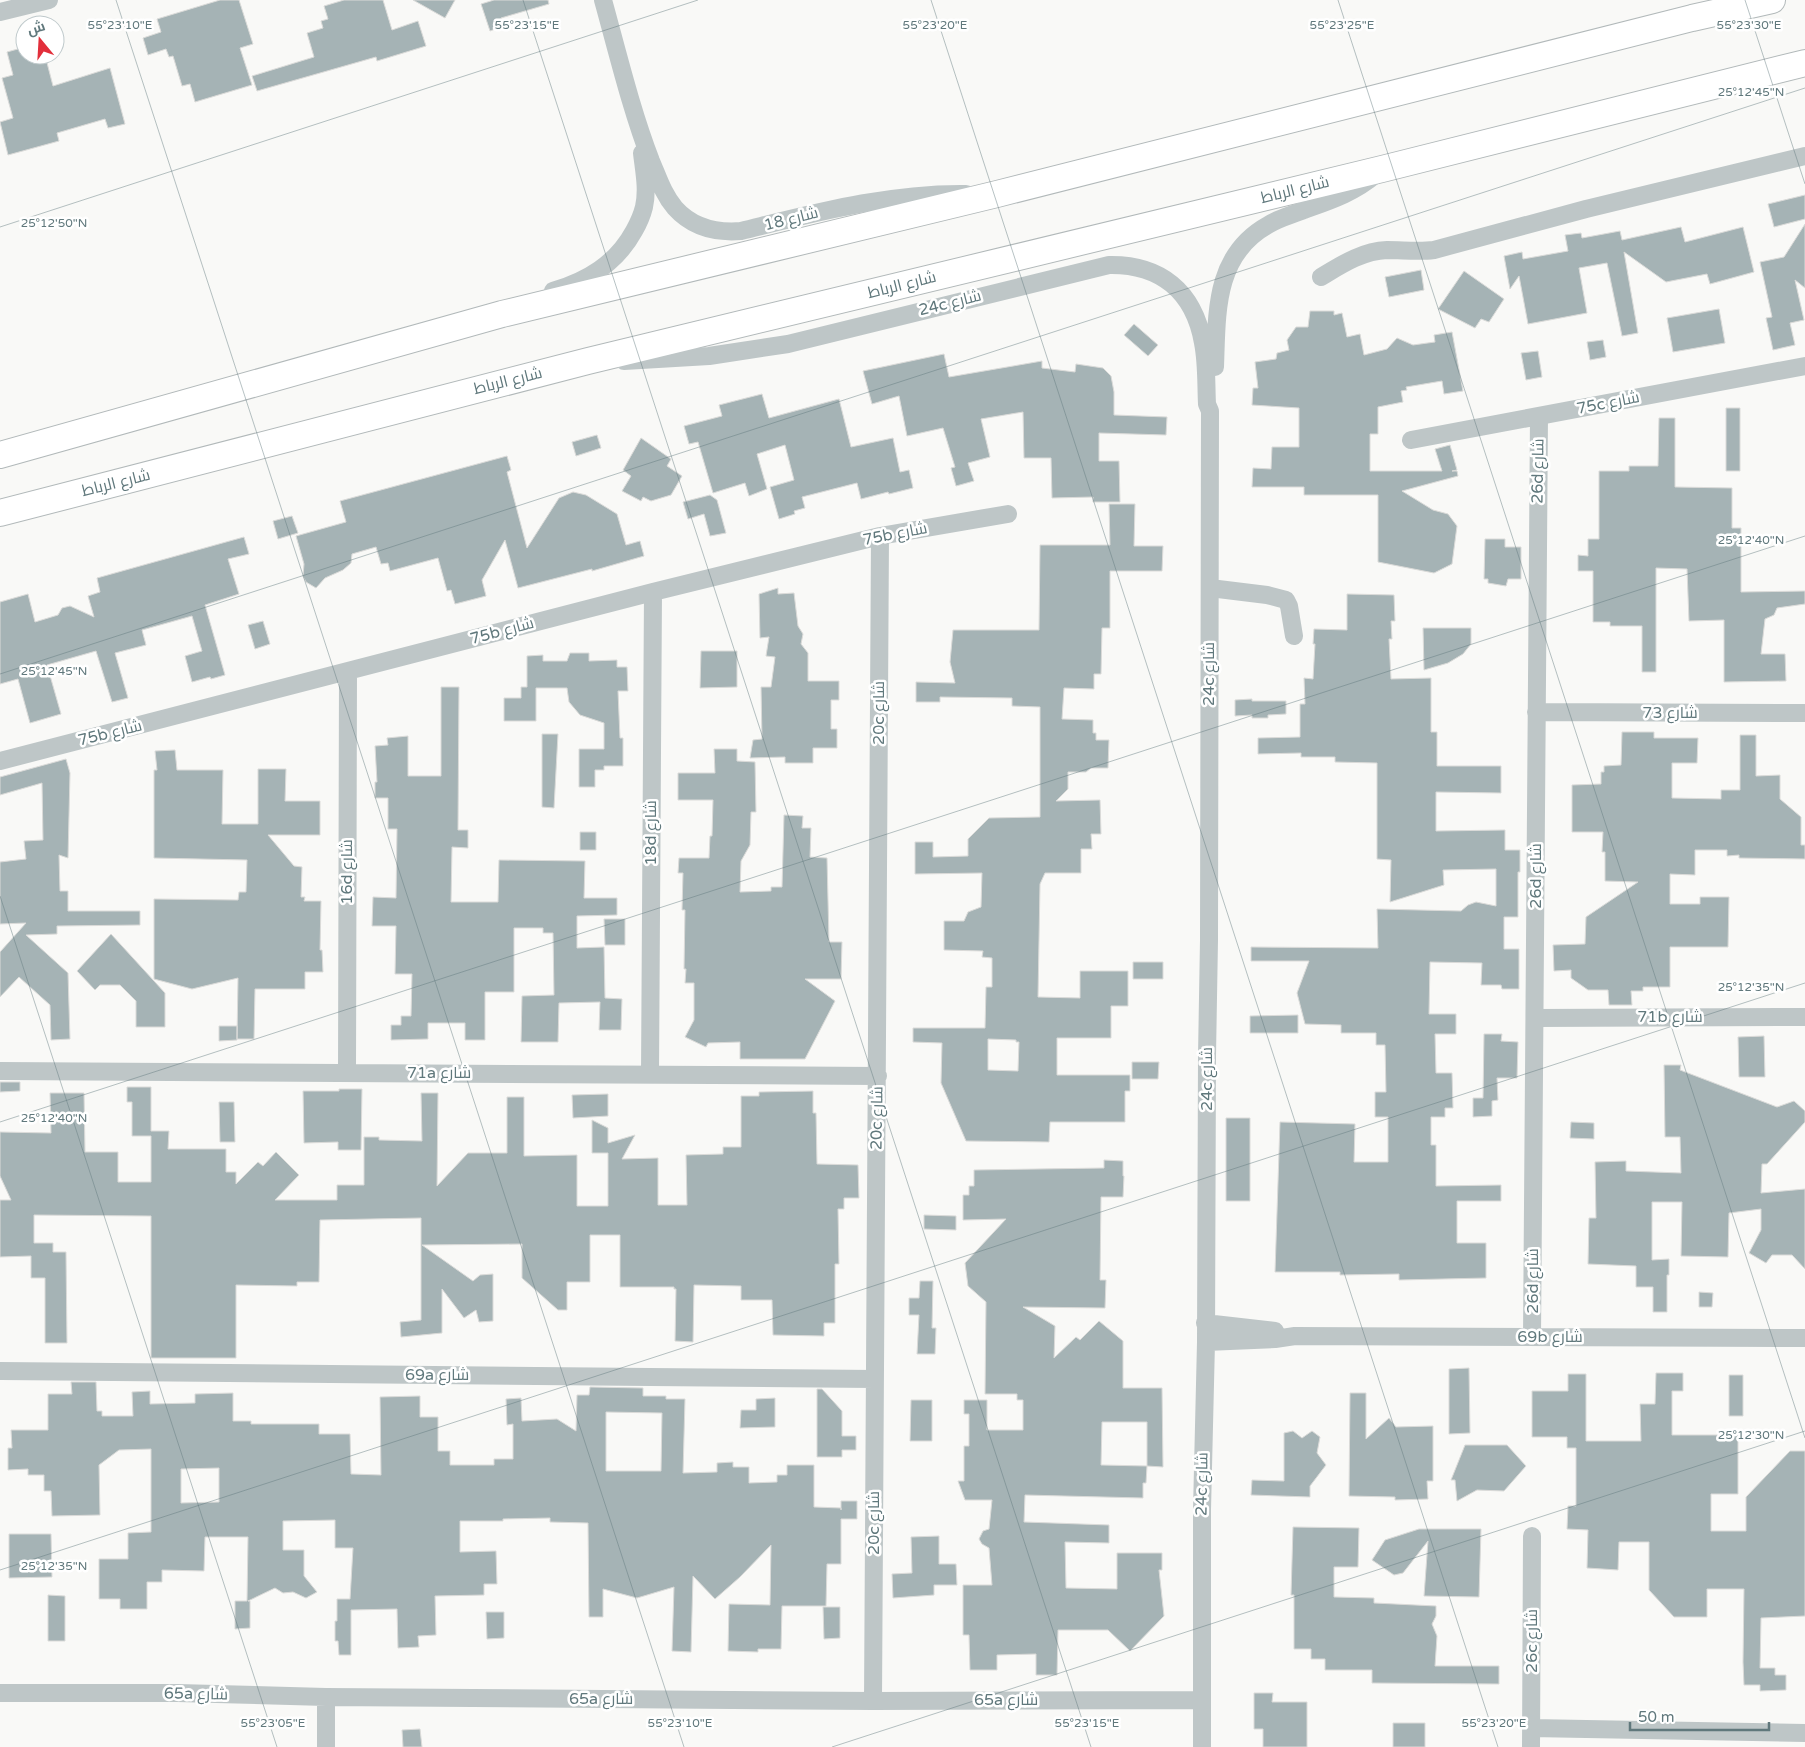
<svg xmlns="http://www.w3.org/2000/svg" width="1805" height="1747" font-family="'Varela Round',Cairo,sans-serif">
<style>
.building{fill:#a5b3b5;stroke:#dbdbd9;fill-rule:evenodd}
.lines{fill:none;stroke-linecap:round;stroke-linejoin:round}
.highway-casing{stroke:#b2b9ba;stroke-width:28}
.minor{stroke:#bec6c7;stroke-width:18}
.highway{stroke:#fff;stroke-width:26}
.ticks{fill:none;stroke:#60787c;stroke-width:1;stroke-opacity:0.45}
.labels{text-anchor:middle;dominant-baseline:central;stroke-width:5;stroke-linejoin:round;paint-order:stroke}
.street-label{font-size:16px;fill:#60787c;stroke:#fff}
.ticks-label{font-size:12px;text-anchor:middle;fill:#60787c;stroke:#fff;stroke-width:5;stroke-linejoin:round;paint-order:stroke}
</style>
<rect width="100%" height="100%" fill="#f9f9f7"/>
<path class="building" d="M220,0h19l14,44 -13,4 12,37 -57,17 -5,-18 -8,2 -9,-30 -4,1 -3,-8 -18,6 -5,-17 18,-6 -4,-13z
M344,0h39l9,30 26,-9 8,25 -49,15 -1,-4 -119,34 -5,-15 62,-19 -7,-24 16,-5 -2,-7 7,-2 -4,-13z
M413,0h42l-10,18z
M494,0h54l1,4 -48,14 2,8 -13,5 -9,-27z
M25,47v8h20l8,31 57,-18 15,56 -17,4 -3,-9 -48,14 2,8 -51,14 -8,-33 13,-4 -11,-40 11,-3 -6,-23z
M1805,195v24l-31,8 -6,-23z
M1805,224v64l-10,-8 9,40 -14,3 5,22 -22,5 -7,-32 6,-1 -12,-55 24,-5z
M1681,227l4,15 58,-15 11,45 -44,12 -3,-10 -41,8 -42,-30 14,81 -16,3 -15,-73 -28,5 8,45 -59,11 -9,-48 -9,13 -6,-33 18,-4 1,7 45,-8 -3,-16 16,-2 1,5 38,-7 2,9z
M1421,270l3,20 -35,7 -4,-20z
M1464,271l40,28 -15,23 -8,-3 -6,9 -37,-19z
M1719,309l6,34 -52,9 -6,-34z
M1310,311h24v4l8,-2 5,24 13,-3 4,21 23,-6 10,-11 16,7 22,-3 -1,-7 18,-3 11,59 -19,3 -2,-13 -36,6 1,3 -6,1 2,11 -25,5v27h-8v37h72l-7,-22 15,-4 7,25 -5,1h5l1,5 -56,15 31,19 15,4 9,12 -5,38 -18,9 -56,-11v-67h-74v-8h-52l1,-19 18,1 1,-22h27v-39l-47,-3 1,-17h5l-3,-26 21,-3 1,-6 12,-3 -2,-10 9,-13h12z
M1134,324l24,21 -10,11 -24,-21z
M1603,340l3,17 -16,3 -3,-18z
M1538,351l4,26 -16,3 -5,-27z
M944,354l5,23 93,-16v7l33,4 1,-8 27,4 8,8 3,16v23l53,2 -1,18 -67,-2v28h20l1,41h-27v-5l-41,1 -1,-40h-27l-1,-46 -42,7 9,38 -22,6 6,18 -18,5 -5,-18 4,-1 -12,-39 -36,8 -8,-40 -27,8 -9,-33z
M762,394l7,24 70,-19 12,48 42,-9 7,34 9,-2 4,18 -24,6 -1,-2 -27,7 -4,-16 -55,14 3,11 -11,3 1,3 -16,5 -9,-32 24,-7 -9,-35 -28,9 10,35 -18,7 -4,-13 -32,10 -15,-51 -9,2 -5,-18 38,-10 -3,-11z
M1726,408h14v63h-14z
M1659,418h16v69l57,1v40h9v64l64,-1v13l-28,4 -3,7 -9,4 -4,35h24l1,27 -62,1v-62l-35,1 -2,-52 -31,-1v104h-14v-46h-32v-4h-17v-51h-15v-16l10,1v-17h11v-68h30v-5h29z
M597,435l4,13 -25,8 -4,-14z
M641,438l30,21 -4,7 15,10 -11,19 -20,6 -8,-4 -2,4 -19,-10 9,-15 -8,-6z
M507,456l4,14 -4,2 20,76 32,-50 14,-6 13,3 31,19 9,31 14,-4 4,15 -52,15v-2l-74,19 -13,-48 -23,40 4,16 -31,8 -4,-14 -4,1 -9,-33 -48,13 -2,-8 -7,1 -5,-17 -24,7 -1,9 -8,7 -18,8 -9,10 -10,-6 -3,-6 1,-12 -8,-28 50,-14 -6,-21z
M710,495l7,5 9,33 -16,3 -6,-22 -16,5 -5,-17z
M1109,504h26l-1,42h29l-1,25h-52v57h-8l-1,46h-7v15l-30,-1 -2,31 31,1v13h3v7h13l-1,28h-17l-5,4h-18v17l-12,12 44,-1 1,34h-10l1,15h-11v24h-36l-5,11 -2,113 42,1v-27h48v35h-17v32h-54v37h73v16h-5v31h-75l-1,20 -83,-1 -25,-58 1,-40 -29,-1v-14h72l1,-41h6v-29l-10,-1 1,-6 -39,-1v-29h20l4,-9 13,-5 1,-34 -67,1v-32h18v15l35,-1v-17l21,-21 51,-1v-110l-28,-1v-8l-72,-1v5h-24v-20l39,1 -5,-21 3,-32h86l1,-85h70zM988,1039l28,1v2h3l-1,29 -30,-1z
M292,516l6,17 -20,6 -5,-18z
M244,537l5,17 -21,5 11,35 -34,11 20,70 -14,4 -1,-2 -18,5 -7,-26 17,-5 -10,-35 -50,14 4,15 -31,8 13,45 -16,4 -16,-51 -49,14 14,49 -31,9 -12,-44 -18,5v-82l28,-8 7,28 23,-7 4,-7 8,-2 24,11 -6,-21 12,-4 -3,-14z
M1485,539h20v8h16v32h-13l-2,7 -18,-3v-4h-4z
M778,588v6l16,-1 4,33 5,8 -2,10 7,9v28h31v19h-8v29h6v19h-24v15h-28v-6l-35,1 3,-18 9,-1 -1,-52h10l4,-30 -9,-1 3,-19 -9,1 -1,-44z
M1347,594l47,1 1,26h-4l1,18h-3l2,40 40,-1v54h6v34h64v27l-65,-1v39l69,-1v20h15v22h-2v45h-14v32h15v40h-17l-1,-4h-20l1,-22 -52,-1 -1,52h27v20h-21l1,39h16l1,35h-8v9h-14v28h5v41l65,-1v16h-44v42h29v35l-87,2v-6l-59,1v-3h-65l5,-150 75,2 -1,38h34v-45h-13v-25h11l-1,-47h-9v-12h-35v-8l-36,-1 -8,-31 12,-32h-58v-14l127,1 -1,-39 84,2 7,-6 8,-3 20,4v-37l-53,1 1,15 -54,17 1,-42 -14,-1v-96l-42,-1v-5h-34v-4l-43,1v-16l42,-1v-33h5l-1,-26 9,1 2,-35h-2l1,-15 33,1z
M263,621l7,23 -15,5 -7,-24z
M1423,628h48v16l-8,10 -15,9 -24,7z
M701,651h36v36l-37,1z
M570,653h19v8l28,-1v7h10l1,24h-10l2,47h3v28h-19v4h-9v17h-16v-38h25v-26l-24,-8 -11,-13 -2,-14h-31v33h-32v-23h17v-11h6v-31l16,-1v6h24z
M441,687h18l-1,143h10v18l-16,-1 -1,55h47l1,-42 86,1 -1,37h33v17l-40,1v32l27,-1 1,51 17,1 -1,31h-22l1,-28 -41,1 -1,39h-37l1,-46 32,-1 -1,-62h-10v-5h-29v64h-29v48h-20v-17h-37v16l-37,1v-15h10v-9h10l1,-42h-17l1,-48h-24l1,-29 23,1 1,-69h-9v-31h-13v-16h2l-2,-36 13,-1 -1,-7 21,-2v40h33z
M1252,699v2h34v13l-18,1v3h-16v-3l-17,1v-16z
M1622,732h32v6h44l-1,25h-25v35l49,1v-9h19v-55h16v41l24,-1v24l21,18v28h4v14l-66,-1v-3l-12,1v-6h-32v25l-25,-1v30h30v-7h29l-1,50h-58v40h-27v4h-12l1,14h-23l-1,-15h-20l-17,-12v-8l-17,1 -1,-26 32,-1 1,-27 52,-35 -33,-1v-29h-3l1,-20h-31v-47l29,-1v-12h3v-6l17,-1z
M542,734h16l-4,74 -12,-1z
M714,749h23v12l18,1 1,50h-5l-1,33 -9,16 -1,31 31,-1v-4h11l2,-72 19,1 -1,12h9l-1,29 17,1 2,84h13l-1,37h-36l30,22 -30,58h-65v-17l-32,1 -2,4 -21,-10 9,-17v-37h-9l1,-14h-2l1,-59h-3l1,-37h-5l1,-15h30l1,-22h2l1,-36h-35v-27h37z
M175,750l2,20h46l-1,54h36v-55h28l-1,32h35v34h-52l26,31 8,1 -1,30h4l-1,4h17l-1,49h2l1,22h-18v17h-50l-1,50h-17l1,-61 -46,11 -38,-10v-80l84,1 1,-8h7l1,-32 -93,-2v-88h3l-2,-19z
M66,759l4,14 -2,85 -9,-3 1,36h8v20h72v14l-83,1v8l-31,1 42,38 2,66 -19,1 -1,-35 -31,-28 -19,20v-45l26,-29 -26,1v-62l26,-3 -2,-18 19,-1 -1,-57 -42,12v-18z
M580,832h16v18h-16z
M604,919h21v26h-20z
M111,934l54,59v34h-29v-26l-16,-16h-20l-5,5 -18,-19z
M1133,962h30v17h-30z
M1298,1015v18h-48v-17z
M219,1026h18v14l-18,1z
M1484,1034h18l-1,7 17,1 -1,36h-20l1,22 -6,1v15l-19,1v-19h10z
M1764,1036l1,41h-26l-1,-40z
M1132,1062h27l-1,17h-26z
M1664,1065h17l-1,5 97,37 17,-6 11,10v11l-38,42h-5l-1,29 44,-4v80l-13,-14h-20l-6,8 -17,-10 12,-23v-21l-32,4 -1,44 -47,-1 1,-54h-30v58l17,-1v16h-2v37h-14v-25h-17v-21l-48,-2 1,-46h7l-1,-56 31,-1v10l55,2 -1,-36h-15z
M0,1082h20v9l-20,1z
M127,1087h24v44h18l-1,18h58v23h10v12l22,-22 5,4 13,-14 23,23 -24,25h62v-15h27v-48h15v3l43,1 -1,-48h17l-1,93 31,-33h39v-56h17v59l53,-1v51h31v-53h-16v-33l16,8v15l27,-8 -13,24 36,-1v47h29l-1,-50 37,-1v-7h18v-51h18v-4l54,-1v22h3l1,51 41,1 1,33h-15v11h-6l1,55h-4v59h-11v13l-51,-1 -1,-35h-31v-14l-47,-1 -1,57 -18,-1 1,-52h-2v-2h-54v-52h-30v47h-23v28h-9l-36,-32v-34l-100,1 51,36 7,-6 13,-1v47l-14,1 -3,-12 -12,8 -22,-29v44l-41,4 -1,-15 21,-2v-102l-101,2 -1,62h-22v4l-61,-1v73h-85v-142l-117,-1v28h19v9h13l1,91h-22v-65h-14v-22l-31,1v-57h11l-11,-24v-44l51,1 -1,-40h34l1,59h33v30h33v-46h-19v-34h-5z
M339,1089h23l-1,61h-23v-8l-34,1 -1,-52h36z
M608,1094v22l-35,2 -1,-23z
M219,1102h15l1,40h-15z
M1226,1118h24v83h-24z
M1571,1122l23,1v16l-24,-1z
M1104,1160l19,1v15h1l-1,21h-22l-1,83h6l-1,28 -82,-1 32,19 -1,32 22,-21 4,3 19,-19 24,20v47h39l1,79 -16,-1 -1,17h-3v15l-118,-3 -1,27 85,3v18l-44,-1 1,46 51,1v-36h45v17h-3l5,46 -34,35 -22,-21h-50l-1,45h-21v-21l-39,1v15h-27l-1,-35h-6v-50h29l-3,-37 -7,-4 -3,-5 4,-8 6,-2 3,-29h-27l-7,-19h6v-35h5v-32h-5v-14h23v30h36v-30h-6v-6h-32l1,-92 -18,-16 -3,-23 41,-44 -43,1v-25h6v-9h5v-16l130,-2zM1102,1422h45v44l-46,-1z
M924,1215l32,1v14l-32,-1z
M920,1281h13l-1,47h4l-1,26h-18l2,-39h-10v-17h10z
M1699,1292l14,1 -1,14h-13z
M1469,1368l1,65 -21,1v-65z
M1656,1373h27v18h-11v44h66v59h-27v37h35v-34l44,-46h15v165l-44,2 -1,50h15v7h11v15l-26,1v-6h-16l-1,-23 1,-73h-37v28h-33l-25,-27v-48h-30l-1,28 -31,-2 1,-38 -21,-1 1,-23h8v-58h-9v-11h-35v-46h36v-17h18v67h55l-1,-37h15z
M1729,1375h14v41h-14z
M71,1382h25l1,29h5v5h31l-1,-24 18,-1v13l45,-1v-9l38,-1v28h18v3h68v10h31l1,40 30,1 -1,-78 40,-1v21h18v34h12v14h44v-6h19v-35l-6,1 -1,-26 15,-1 1,23 35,-2 19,12 1,-36h12l1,-8 53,1v8h23v3h19l-2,74 34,-1v-9l16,-1v5h16v16l28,-1v-7h10v-10h27v42l27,1v2v-9h16v18h-16v45h-14l-1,42h-44l-1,43h-23v3l-30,-1 1,-47 41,1 1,-60 -31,32 -25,22 -22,-23 -2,76 -19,-1 2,-64 -37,11 -34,-9v28h-14l-1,-94 -38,-1v-4l-47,1v2h-43v31l36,-1 1,33h-13v11l-49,1 1,39 -18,1 1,11 -21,1 -1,-39 -46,1v45h-12l-1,-14h-3v-20h2v-22h13l3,-51h-18v-28l-52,1v29h21v26l13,16 -11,6 -13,-6 -10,1 -8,-5 -27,13h2v27l-15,1v-28h12l1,-64h-43l-1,34 -42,-1v12h-15v27h-27v-10h-21v-40h29v-26l23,-1v-83l-32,1 -20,15 1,50 -48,1 -1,-25h-7v-16h-16v-6l-20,1v-22h4l-1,-18h37v-36h24zM606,1412l56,1 -1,58h-55zM219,1468v34l-38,1v-34z
M817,1389h5l20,22v25h14v14h-14v7h-25z
M1350,1393h16v46l23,-21 7,9 37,-1v55h-6l1,18 -33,1v-3l-46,-1z
M775,1398v29l-35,1 1,-18h15v-11z
M911,1400h21v41h-22z
M1293,1431l9,7 10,-7 8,6 -3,16 9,12 -16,21v11l-59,-2 1,-15 32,1v-48z
M1465,1445h42l19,21 -22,25 -27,-1 -20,11 -2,-21h-4z
M1293,1527l66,1 -1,39h-24v30l40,1v5l62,3v10l-4,8 5,12 -2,30h64v18l-127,-1v-13h-47v-11h-14v-10h-17v-54h-3z
M1419,1529h62l-2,68 -55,-1 4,-55 -25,32 -9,2 -22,-15 13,-20z
M9,1534h42l1,43 -43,1z
M939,1536v28h17l1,21h-23v10l-41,3 -1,-24 20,-1 -1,-36z
M48,1595l17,1v45h-17z
M823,1607h17v31l-16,1z
M486,1612h18v26l-17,1z
M1254,1693h19l-1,9h35v45h-44v-18h-9z
M1393,1723h32v24h-32z
M420,1729l2,18h-19l-1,-17z"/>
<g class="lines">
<g class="highway-casing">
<path id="highway" d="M0,455l502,-141 495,-120 695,-176 80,-18
M0,513l588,-152 794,-192 423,-106"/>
</g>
<path class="minor" d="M603,0c15,54 28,109 48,161 7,16 12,33 24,47 17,19 41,25 66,23 74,-18 147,-38 225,-37
M0,12l49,-12
M1321,277c20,-12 41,-26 66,-27 16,0 31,2 47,0l152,-41 219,-53
M553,291c34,-10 63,-27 81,-60 4,-7 8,-16 10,-24 4,-18 0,-36 -2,-54
M624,361l85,-5 79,-12 321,-79c51,-1 85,26 94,78 4,20 3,41 4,61l3,7 -1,529 -2,116 -1,286 -4,168v237
M1215,367c2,-54 -1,-112 53,-142 11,-7 24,-10 36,-15 25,-9 50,-17 71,-35
M1411,440l394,-74
M1210,588l57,7 19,5 3,6 5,30
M1536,712l269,1
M0,761l653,-169 227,-56 128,-22
M1535,1018l270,-1
M0,1071l878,5
M347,1073l1,-401
M650,1074l3,-482
M1205,1323l70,8
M1532,1337l7,-921
M1206,1342l69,-3 20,-3 510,2
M0,1371l875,8
M0,1693h177l149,4 547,4 329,-1
M873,1701l7,-1165
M1531,1728l274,5
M326,1747v-50
M1531,1747l1,-211"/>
<use href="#highway" class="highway"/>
</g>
<path class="ticks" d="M116,0l568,1747M523,0l568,1747M931,0l567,1747M1338,0l467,1438M1745,0l60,184M0,227l698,-227M0,674l1805,-586M0,896l277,851M0,1122l1805,-586M0,1570l1805,-587M832,1747l973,-316"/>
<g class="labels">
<g class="street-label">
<text transform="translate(1295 190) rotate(-14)">شارع الرباط</text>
<text transform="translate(791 219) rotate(-14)">شارع 18</text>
<text transform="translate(902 285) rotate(-14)">شارع الرباط</text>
<text transform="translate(950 303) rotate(-14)">24c شارع</text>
<text transform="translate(508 381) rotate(-14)">شارع الرباط</text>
<text transform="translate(1608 403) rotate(-11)">75c شارع</text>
<text transform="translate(1538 471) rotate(-89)">26d شارع</text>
<text transform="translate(116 483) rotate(-14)">شارع الرباط</text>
<text transform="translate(895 534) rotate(-11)">75b شارع</text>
<text transform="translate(502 631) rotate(-15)">75b شارع</text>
<text transform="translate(1209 674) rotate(-90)">24c شارع</text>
<text transform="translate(879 713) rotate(-90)">20c شارع</text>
<text x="1670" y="713">شارع 73</text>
<text transform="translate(110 733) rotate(-14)">75b شارع</text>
<text transform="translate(651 833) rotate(-90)">18d شارع</text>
<text transform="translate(347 872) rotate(-90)">16d شارع</text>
<text transform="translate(1536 876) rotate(-90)">26d شارع</text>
<text x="1670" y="1017">71b شارع</text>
<text x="439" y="1073">71a شارع</text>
<text transform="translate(1207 1079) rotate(-90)">24c شارع</text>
<text transform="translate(877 1118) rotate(-89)">20c شارع</text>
<text transform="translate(1533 1281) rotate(-90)">26d شارع</text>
<text x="1550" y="1337">69b شارع</text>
<text x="437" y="1375">69a شارع</text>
<text transform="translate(1202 1484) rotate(-89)">24c شارع</text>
<text transform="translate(874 1523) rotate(-90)">20c شارع</text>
<text transform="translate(1532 1641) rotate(-90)">26c شارع</text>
<text transform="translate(196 1694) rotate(1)">65a شارع</text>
<text x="601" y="1699">65a شارع</text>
<text x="1006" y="1700">65a شارع</text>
</g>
</g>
<g class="ticks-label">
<text x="120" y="29">55°23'10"E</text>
<text x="527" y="29">55°23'15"E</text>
<text x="935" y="29">55°23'20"E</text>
<text x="1342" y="29">55°23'25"E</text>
<text x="1749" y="29">55°23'30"E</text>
<text x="1751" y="96">25°12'45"N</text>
<text x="54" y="227">25°12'50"N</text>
<text x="1751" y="544">25°12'40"N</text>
<text x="54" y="675">25°12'45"N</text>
<text x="1751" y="991">25°12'35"N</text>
<text x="54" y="1122">25°12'40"N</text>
<text x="1751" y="1439">25°12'30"N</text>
<text x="54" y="1570">25°12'35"N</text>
<text x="273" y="1727">55°23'05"E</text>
<text x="680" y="1727">55°23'10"E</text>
<text x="1087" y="1727">55°23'15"E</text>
<text x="1494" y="1727">55°23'20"E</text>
</g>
<g transform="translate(40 40) rotate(342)"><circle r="24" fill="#ffffff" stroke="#bfc9cb"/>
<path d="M0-4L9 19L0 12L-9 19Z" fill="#e22f3b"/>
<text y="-8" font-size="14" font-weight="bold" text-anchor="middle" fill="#60787c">ش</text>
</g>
<path d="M1630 1722v8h139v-8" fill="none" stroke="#60787c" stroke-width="2.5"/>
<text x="1638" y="1722" font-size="15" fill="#60787c" stroke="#ffffff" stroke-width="4" paint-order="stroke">50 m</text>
</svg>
